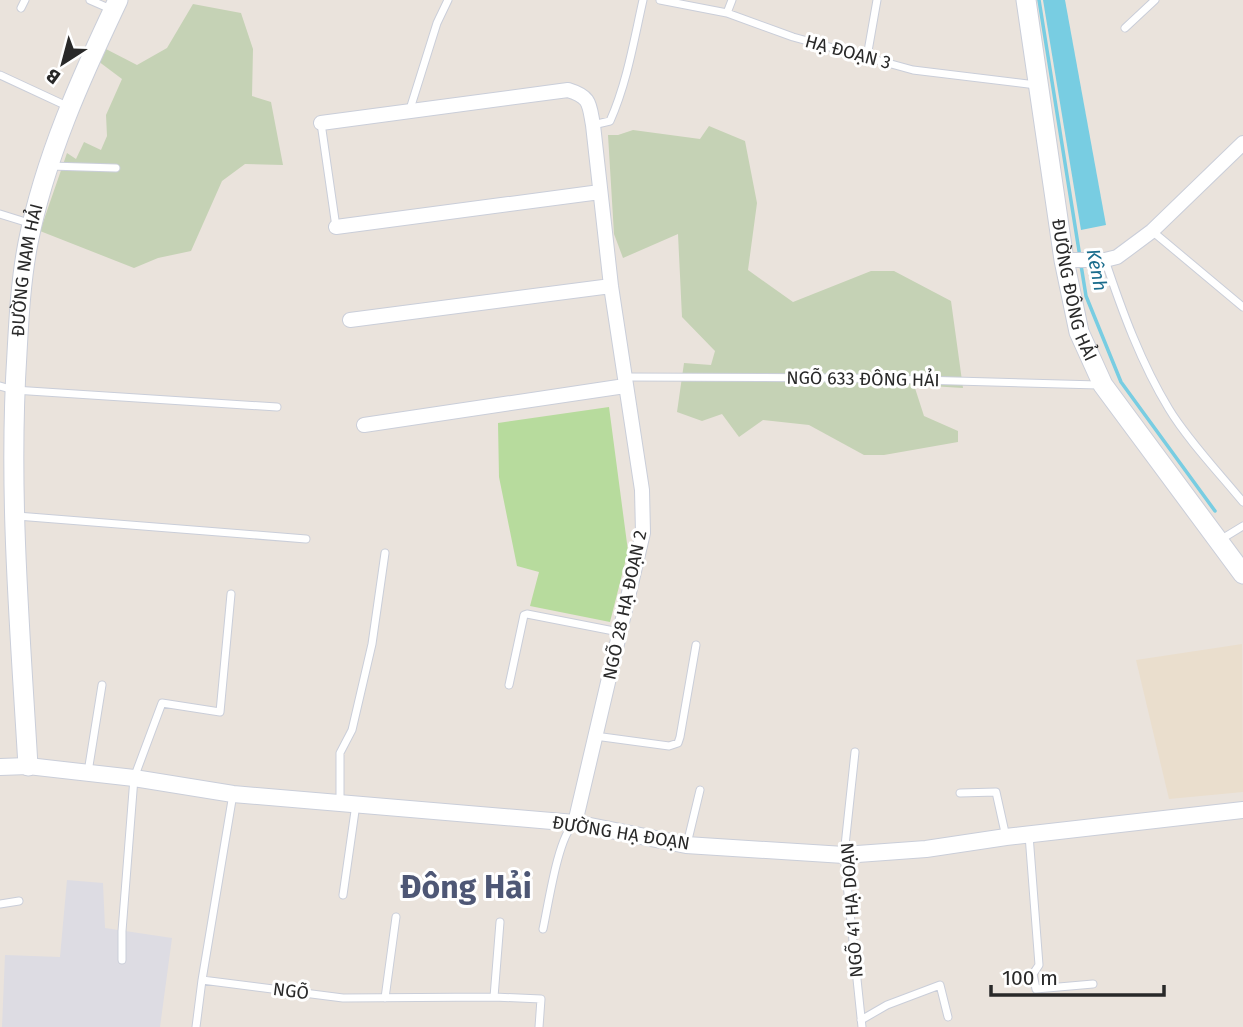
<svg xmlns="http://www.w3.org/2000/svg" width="1243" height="1027" font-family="'Fira Sans',sans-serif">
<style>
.industrial{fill:#dddce3}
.education{fill:#eadecd}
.green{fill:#b7db9d}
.cemetery{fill:#c5d2b5}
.water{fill:#78cde2}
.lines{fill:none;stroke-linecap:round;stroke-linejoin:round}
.stream{stroke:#78cde2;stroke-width:3.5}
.service-casing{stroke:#caced9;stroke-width:9}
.minor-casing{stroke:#caced9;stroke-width:16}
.tertiary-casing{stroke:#caced9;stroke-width:18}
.secondary-casing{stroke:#caced9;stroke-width:21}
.service{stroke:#fff;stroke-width:7}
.minor{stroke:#fff;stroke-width:14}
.tertiary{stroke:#fff;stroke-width:16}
.secondary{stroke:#fff;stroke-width:19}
.labels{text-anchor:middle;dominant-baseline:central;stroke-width:6;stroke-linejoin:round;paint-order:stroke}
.street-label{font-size:18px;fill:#292929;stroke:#fff}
.water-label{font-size:19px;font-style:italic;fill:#1a6c8c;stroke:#fff}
.town-label{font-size:32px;font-weight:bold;fill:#4e5775;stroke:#fff}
</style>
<rect width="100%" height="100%" fill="#eae3dc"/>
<path class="industrial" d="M67,880l36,3 2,45 67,10 -12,89h-158l3,-72 55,2z"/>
<path class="education" d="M1242,644l1,148 -74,7 -33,-139z"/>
<path class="green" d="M609,407l19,144 -18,71 -80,-16 9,-34 -22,-6 -18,-89 -1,-54z"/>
<path class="cemetery" d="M193,4l48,9 12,36 -1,47 19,6 12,63 -38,-1 -23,17 -31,70 -33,7 -24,10 -94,-37 27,-78 9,6 8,-17 17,8 6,-14 -1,-21 16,-36 -24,-18 6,-13 33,17 30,-17z
M709,126l36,15 12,62 -9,67 45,32 78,-31h23l57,30 12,87 -49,-3 10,31 34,15v11l-74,13h-20l-55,-30 -46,-5 -24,17 -17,-23 -20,7 -25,-9 7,-49 27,2 4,-14 -33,-34 -4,-83 -55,24 -9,-24 -6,-99h10l15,-5 67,9z"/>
<path class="water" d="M1043,0h22l41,225 -25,5z"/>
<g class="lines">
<path class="stream" d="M1039,0l41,257
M1081,265l5,31 35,86 94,129"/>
<g class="service-casing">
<path id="service" d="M90,0l23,10
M660,0l67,13 66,24 120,33 123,15
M21,8l4,-8
M727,13l5,-13
M1125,28l30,-28
M867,57l10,-57
M0,75l69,32
M410,109l27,-86 11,-23
M321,123l15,104
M593,125l17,-4c17,-38 24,-81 33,-121
M50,166l66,2
M0,214l32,10
M1152,231l91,76
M1105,260c17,51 36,103 64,149 18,30 51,65 74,93
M624,377l225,1 249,7
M0,386l14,4 263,17
M17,516l289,23
M1220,540l23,-14
M509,685l15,-70 3,-1 92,18
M595,736l74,10 9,-3 2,-6 16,-92
M855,752l-11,103 18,172
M88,772l14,-87
M960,793l36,-1 10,45
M233,794l-31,186 141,18 151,-1 47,2 -2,28
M340,802v-49l12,-23 20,-86 13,-91
M1029,835l10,130 -6,9 3,15 57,-5
M687,844l13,-54
M343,895l13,-91
M0,904l19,-3
M543,929c5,-22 15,-93 31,-105
M122,960v-29l12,-153 28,-75 58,9 11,-118
M494,997l6,-75
M385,998l11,-81
M861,1020l26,-15 53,-20 8,32
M196,1027l6,-47"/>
</g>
<g class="minor-casing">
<path id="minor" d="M321,123l247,-33c23,7 21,14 25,35l18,161 31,204 1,43 -68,290
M336,227l264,-35
M1064,260h41l12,-3 35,-26 91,-88
M350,320l261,-34
M364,425l261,-39"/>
</g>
<g class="tertiary-casing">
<path id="tertiary" d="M0,767l28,-1 106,12 99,16 342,29 111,22 158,10 82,-6 80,-12 237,-27"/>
</g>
<g class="secondary-casing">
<g id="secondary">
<path id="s1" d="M1026,0l38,260 15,72 24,53 140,189"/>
<path id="s2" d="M28,766c-8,-137 -20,-275 -11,-413 2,-37 4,-74 11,-110 17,-86 53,-165 90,-243"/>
</g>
</g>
<use href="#service" class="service"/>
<use href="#minor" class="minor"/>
<use href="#tertiary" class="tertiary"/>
<use href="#secondary" class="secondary"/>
</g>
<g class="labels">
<g class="street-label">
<text transform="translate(848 52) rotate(15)">HẠ ĐOẠN 3</text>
<text stroke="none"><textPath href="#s2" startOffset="497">ĐƯỜNG NAM HẢI</textPath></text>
<text stroke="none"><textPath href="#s1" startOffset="294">ĐƯỜNG ĐÔNG HẢI</textPath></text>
<text transform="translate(863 379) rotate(1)">NGÕ 633 ĐÔNG HẢI</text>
<text transform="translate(625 605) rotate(-78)">NGÕ 28 HẠ ĐOẠN 2</text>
<text transform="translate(621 833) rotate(9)">ĐƯỜNG HẠ ĐOẠN</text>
<text transform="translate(852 910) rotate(-94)">NGÕ 41 HẠ DOẠN</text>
<text transform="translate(291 991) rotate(7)">NGÕ</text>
</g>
<g class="water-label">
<text transform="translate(1097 270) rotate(79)">Kênh</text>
</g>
<g class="town-label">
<text x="466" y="887">Đông Hải</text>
</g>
</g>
<g transform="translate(63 63) rotate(216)" stroke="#ffffff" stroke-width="5" paint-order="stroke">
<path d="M0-5L12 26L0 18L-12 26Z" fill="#292929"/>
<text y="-10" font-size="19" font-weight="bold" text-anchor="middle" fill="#292929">B</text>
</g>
<path d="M991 985v10h173v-10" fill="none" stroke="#292929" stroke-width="3.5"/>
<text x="1002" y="985" font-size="21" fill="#292929" stroke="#ffffff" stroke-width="5" paint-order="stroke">100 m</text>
</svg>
